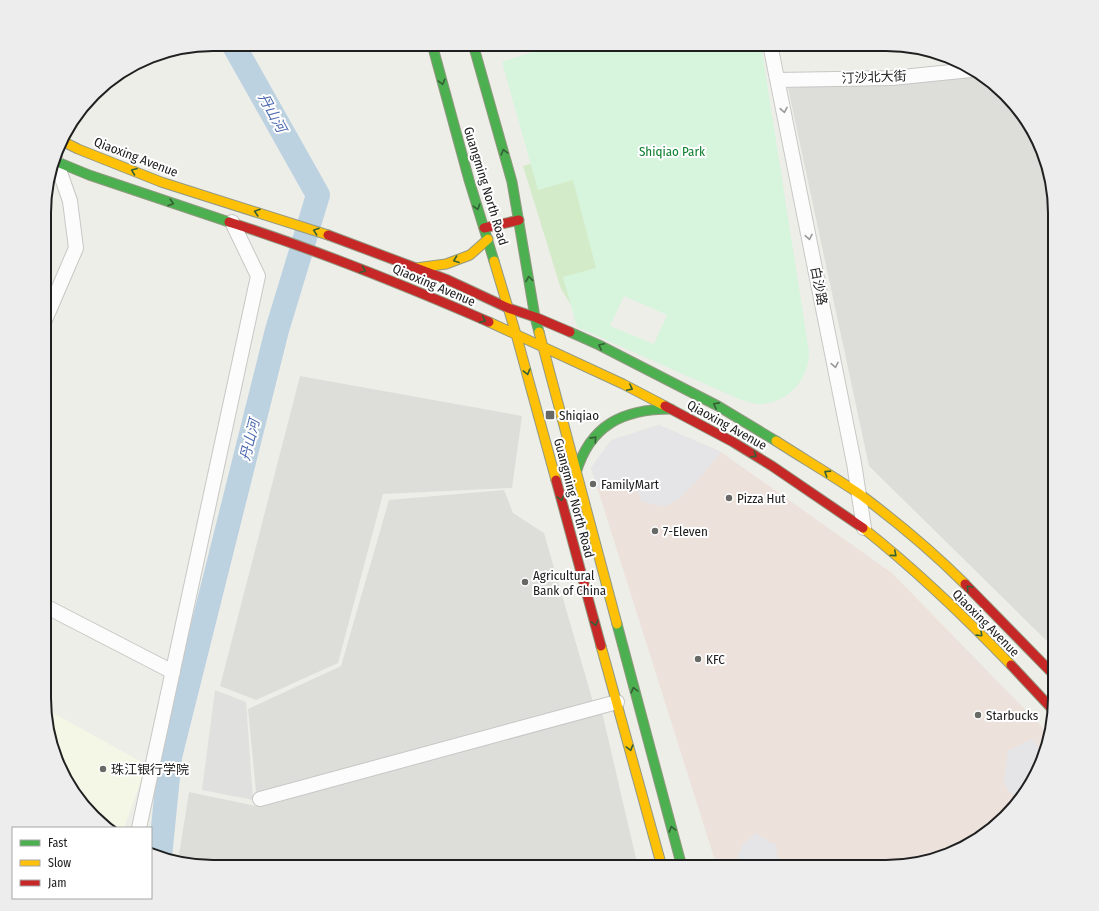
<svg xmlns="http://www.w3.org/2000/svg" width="1099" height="911" font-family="'Fira Sans Condensed','Noto Sans SC',sans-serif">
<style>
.residential{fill:#ddddda}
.commercial{fill:#ece1db}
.education{fill:#f4f7e5}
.grass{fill:#d4ebc9}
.park{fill:#d7f4dd;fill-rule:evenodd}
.parking{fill:#e0e0de}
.plaza{fill:#e5e4e7}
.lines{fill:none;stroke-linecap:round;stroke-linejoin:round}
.river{stroke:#bdd2e1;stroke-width:24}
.street-casing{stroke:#c7c7c5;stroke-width:16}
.fast-casing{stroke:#929980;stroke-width:11}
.slow-casing{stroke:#929980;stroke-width:11}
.jam-casing{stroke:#929980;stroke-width:11}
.street{stroke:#fcfcfc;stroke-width:14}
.fast{stroke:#4caf50;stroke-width:9}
.slow{stroke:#ffc107;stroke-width:9}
.jam{stroke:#c62828;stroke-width:9}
.oneway{stroke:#346036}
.oneway2{stroke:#999}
.poi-dot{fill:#686866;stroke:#fff;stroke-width:1.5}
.labels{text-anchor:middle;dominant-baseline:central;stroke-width:4;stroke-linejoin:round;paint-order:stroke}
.street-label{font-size:13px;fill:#202020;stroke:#fff}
.park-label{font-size:13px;fill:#0d7f2e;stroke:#fff}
.poi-label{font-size:13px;fill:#202020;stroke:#fff;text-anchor:start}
.water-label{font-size:14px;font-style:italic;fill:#4d6aaf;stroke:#fff}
.rim{fill:none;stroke:#202020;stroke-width:2}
</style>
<rect width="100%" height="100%" fill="#eeeee9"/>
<path class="residential" d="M815,44h82l8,2 -90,1z
M978,75l27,18 37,55 13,65v436l-186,-183 -81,-378z
M300,376l222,40 -10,72 -129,6 -45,169 -82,37 -36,-14z
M504,490l9,23 31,20 49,169 -337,90 -8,-83 93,-43 48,-166z
M602,712l36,155h-436l-24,-6 11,-69 72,15z"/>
<path class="commercial" d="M659,425l62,27 171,121 157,161 -7,29 -36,54 -36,25 -96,25h-157l-126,-399 20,-28z"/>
<path class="education" d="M44,708l103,57 -23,63h-15l-15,-10 -33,-45z"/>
<path class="grass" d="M570,152l57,71 -54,85 -12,-19 -38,-123z"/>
<path class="park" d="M556,44h205l48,308c0,28 -22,53 -52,52 -6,-1 -12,-3 -18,-5l-162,-72 -14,-50 33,-9 -23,-88 -35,10 -36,-128zM624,296l43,19 -13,29 -44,-18z"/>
<path class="parking" d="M215,690l31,12 7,98 -51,-10z"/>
<path class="plaza" d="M659,425l62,27 -22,27 -21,21 -15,7 -22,-6 -5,-15 -17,-3 -22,5 -6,-20 20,-28z
M1032,739l13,13 -3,11 -23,35 -2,-1 -9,-6 -4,-10 4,-30z
M756,833l13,9 7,2 2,20 -1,3h-38l-3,-6 6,-16z"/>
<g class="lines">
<path class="river" d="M160,857l10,-100 107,-427 41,-135 -85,-151"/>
<g class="street-casing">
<path id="street" d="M770,44l84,419 10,65
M778,80l114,-2 79,-8
M45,320l31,-72 -6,-47 -14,-40
M45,606l128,66
M260,799l357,-97
M139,828l119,-552 -26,-54"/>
</g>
<g class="fast-casing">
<path id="fast" d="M432,44l37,136 25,81
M473,44l39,138 23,135 4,15
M55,161l34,14 140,47
M570,332l29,13 119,61 58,35
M576,473c14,-48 47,-64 95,-64
M617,624l65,243"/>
</g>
<g class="slow-casing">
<path id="slow" d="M62,141l16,8 83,33 167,53
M494,261l22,73 40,146
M416,268l30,-4 24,-9 18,-16
M489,322l134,62 42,22
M539,332l78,292
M776,441c28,18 57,35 85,54 36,27 72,57 104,89
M863,528c53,42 102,89 148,137
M601,646l61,221"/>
</g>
<g class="jam-casing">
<path id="jam" d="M229,222c88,28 175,63 260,100
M484,228l35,-8
M328,235l120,45 60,28 27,9 35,15
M665,406l68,36 39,24 91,62
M556,480l45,166
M965,584l90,92
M1011,665l43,46"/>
</g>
<use href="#street" class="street"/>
<use href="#fast" class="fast"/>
<use href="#slow" class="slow"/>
<use href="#jam" class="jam"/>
</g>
<defs><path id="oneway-chevron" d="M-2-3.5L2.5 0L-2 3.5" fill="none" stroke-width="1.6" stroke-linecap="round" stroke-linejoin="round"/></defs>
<g class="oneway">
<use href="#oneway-chevron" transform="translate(442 82) rotate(75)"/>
<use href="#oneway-chevron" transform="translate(504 152) rotate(-105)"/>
<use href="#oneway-chevron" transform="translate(134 171) rotate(-158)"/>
<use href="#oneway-chevron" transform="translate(171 203) rotate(18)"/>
<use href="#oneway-chevron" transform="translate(477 207) rotate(73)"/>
<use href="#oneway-chevron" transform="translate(257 212) rotate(-162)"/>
<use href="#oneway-chevron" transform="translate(316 231) rotate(-161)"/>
<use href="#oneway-chevron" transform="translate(456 260) rotate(160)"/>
<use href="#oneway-chevron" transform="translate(363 270) rotate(22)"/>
<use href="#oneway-chevron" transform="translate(529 279) rotate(-99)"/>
<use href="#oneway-chevron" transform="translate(483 320) rotate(24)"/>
<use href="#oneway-chevron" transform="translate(601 346) rotate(-155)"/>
<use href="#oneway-chevron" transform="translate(527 372) rotate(75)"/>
<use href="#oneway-chevron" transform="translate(630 388) rotate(27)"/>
<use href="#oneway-chevron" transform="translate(716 405) rotate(-152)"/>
<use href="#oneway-chevron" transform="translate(594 439) rotate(-48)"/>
<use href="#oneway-chevron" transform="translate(754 455) rotate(32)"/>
<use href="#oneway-chevron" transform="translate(827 473) rotate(-147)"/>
<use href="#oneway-chevron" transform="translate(561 498) rotate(75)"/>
<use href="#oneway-chevron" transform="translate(894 554) rotate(41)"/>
<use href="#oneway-chevron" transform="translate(969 588) rotate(-135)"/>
<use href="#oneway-chevron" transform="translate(595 623) rotate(75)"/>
<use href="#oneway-chevron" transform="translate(980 634) rotate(44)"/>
<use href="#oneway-chevron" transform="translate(634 690) rotate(-105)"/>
<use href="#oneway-chevron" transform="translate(630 748) rotate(75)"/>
<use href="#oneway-chevron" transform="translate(672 829) rotate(-105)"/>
</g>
<g class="oneway2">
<use href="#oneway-chevron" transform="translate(784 110) rotate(79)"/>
<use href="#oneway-chevron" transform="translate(809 237) rotate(79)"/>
<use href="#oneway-chevron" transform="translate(835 365) rotate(79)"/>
</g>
<g class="poi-dot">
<rect x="545" y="410" width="10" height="10" rx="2"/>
<circle cx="593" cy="484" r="4"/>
<circle cx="729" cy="498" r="4"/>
<circle cx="655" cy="531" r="4"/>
<circle cx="525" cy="582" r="4"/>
<circle cx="698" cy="659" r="4"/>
<circle cx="978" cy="715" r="4"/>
<circle cx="103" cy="769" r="4"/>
</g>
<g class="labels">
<g class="street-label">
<text transform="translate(874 77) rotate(-2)">汀沙北大街</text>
<text transform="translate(136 157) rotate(21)">Qiaoxing Avenue</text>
<text transform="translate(486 186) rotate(73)">Guangming North Road</text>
<text transform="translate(434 285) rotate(23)">Qiaoxing Avenue</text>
<text transform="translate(819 286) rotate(79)">白沙路</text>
<text transform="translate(727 425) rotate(29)">Qiaoxing Avenue</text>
<text transform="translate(574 498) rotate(75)">Guangming North Road</text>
<text transform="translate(986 623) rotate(45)">Qiaoxing Avenue</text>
</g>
<g class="park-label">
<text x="672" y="151">Shiqiao Park</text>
</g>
<g class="poi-label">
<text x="559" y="415">Shiqiao</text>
<text x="601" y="484">FamilyMart</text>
<text x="737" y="498">Pizza Hut</text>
<text x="663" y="531">7-Eleven</text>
<text x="533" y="575">Agricultural<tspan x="533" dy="15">Bank of China</tspan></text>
<text x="706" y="659">KFC</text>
<text x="986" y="715">Starbucks</text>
<text x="111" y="769">珠江银行学院</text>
</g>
<g class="water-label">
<text transform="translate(272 113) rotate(61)">丹山河</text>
<text transform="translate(250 440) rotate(-76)">丹山河</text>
</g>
</g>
<path d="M0 0H1099V911H0ZM213 51H886A162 162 0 0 1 1048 213V698A162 162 0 0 1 886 860H213A162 162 0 0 1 51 698V213A162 162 0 0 1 213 51Z" fill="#ededed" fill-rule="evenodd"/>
<path class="rim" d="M213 51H886A162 162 0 0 1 1048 213V698A162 162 0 0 1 886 860H213A162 162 0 0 1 51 698V213A162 162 0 0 1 213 51Z"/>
<rect x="12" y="827" width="140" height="72" fill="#ffffff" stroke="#a6a6a6"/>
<rect x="20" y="840" width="20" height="6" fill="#4caf50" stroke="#a6a6a6"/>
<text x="48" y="847" font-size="12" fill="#202020">Fast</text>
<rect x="20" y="860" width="20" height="6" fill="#ffc107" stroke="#a6a6a6"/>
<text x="48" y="867" font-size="12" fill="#202020">Slow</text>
<rect x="20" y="880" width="20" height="6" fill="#c62828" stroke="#a6a6a6"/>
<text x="48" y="887" font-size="12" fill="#202020">Jam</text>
</svg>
